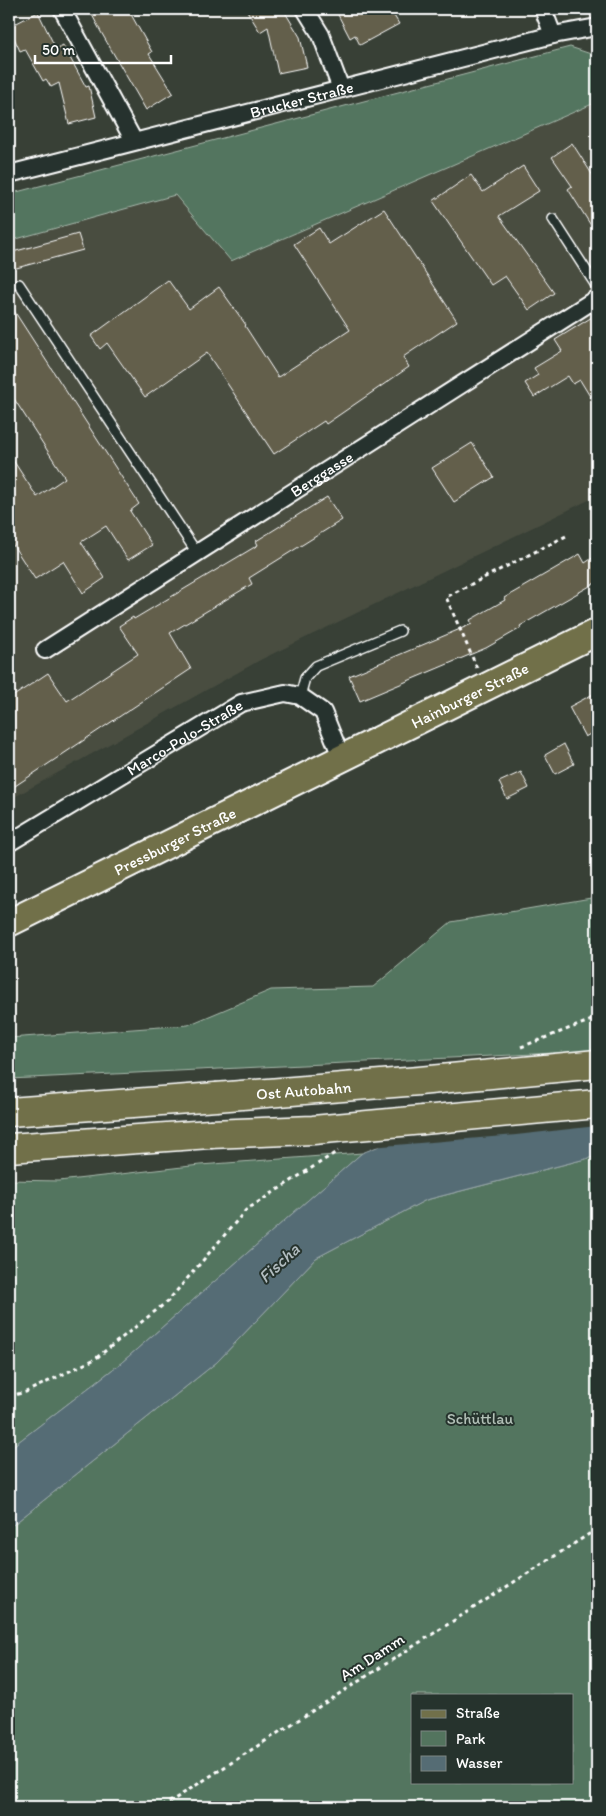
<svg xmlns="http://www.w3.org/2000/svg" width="606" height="1816" font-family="Itim,sans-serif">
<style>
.built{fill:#494d41}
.green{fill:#53745e;stroke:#a9baae;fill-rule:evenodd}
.water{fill:#556c74;stroke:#99a7ac}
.pier{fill:#384036}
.building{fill:#635f4c;stroke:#fff}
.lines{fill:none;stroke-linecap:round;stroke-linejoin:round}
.lane-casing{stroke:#fff;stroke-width:12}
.street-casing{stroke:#fff;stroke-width:20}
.primary-casing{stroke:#fff;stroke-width:30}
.highway-casing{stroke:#fff;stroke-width:31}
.path{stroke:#fff;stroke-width:3;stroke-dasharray:4 4;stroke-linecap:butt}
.lane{stroke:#26332d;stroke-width:9}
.street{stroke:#26332d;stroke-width:16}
.primary{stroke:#71704a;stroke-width:26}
.highway{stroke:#71704a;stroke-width:28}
.highway-bridge-casing{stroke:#fff;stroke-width:31;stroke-linecap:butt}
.highway-bridge{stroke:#71704a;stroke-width:28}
.labels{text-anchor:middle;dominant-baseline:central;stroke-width:4;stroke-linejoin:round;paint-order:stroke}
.street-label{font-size:16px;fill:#fff;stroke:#26332d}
.park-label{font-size:16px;fill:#b2c0b7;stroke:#26332d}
.water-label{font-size:18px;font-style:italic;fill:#b2bdc0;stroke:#26332d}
</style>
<rect width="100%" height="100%" fill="#384036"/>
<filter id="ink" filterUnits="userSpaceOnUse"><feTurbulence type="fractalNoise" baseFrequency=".02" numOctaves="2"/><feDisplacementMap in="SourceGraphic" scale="10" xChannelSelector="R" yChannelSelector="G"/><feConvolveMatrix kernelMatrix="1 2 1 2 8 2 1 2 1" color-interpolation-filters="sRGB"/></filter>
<g filter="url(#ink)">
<path class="built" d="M597,102v394l-335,163 -253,141v-559l166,-46 56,66z"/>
<path class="green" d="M570,47l27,9v46l-366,159 -56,-66 -166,46v-47z
M597,897v154l-588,28v-41l179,-13 83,-35 102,-3 78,-65z
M362,1153l-241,210 -112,86v-269l50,1 141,-16z
M597,1156v651h-588v-279l208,-166 99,-104 110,-58zM412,1695h160v87h-160z"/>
<path class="water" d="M597,1059v97l-171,44 -110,58 -99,104 -208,166v-79l112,-86 241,-210z"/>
<path class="pier" d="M597,1057v69l-81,9 -145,12z"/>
<path class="building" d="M89,9h39l24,43 -3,2 24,39 -27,17 -45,-78z
M246,9h37l17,28 7,30 -29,6 -10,-46 -8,5z
M335,9h55l9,15 -39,21 -5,-10 -5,3z
M38,12l18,37 7,-4 23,42 3,-1 7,31 -27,7 -10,-41 -8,4 -5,-8 -3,2 -18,-32 -5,2 -11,-24z
M572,143l25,39v53l-29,-46 4,-3 -20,-29z
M523,166l16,25 -40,25 55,77 -25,17 -24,-34 -14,9 -58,-84 38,-26 12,17z
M384,209l73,112 -54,36 6,10 -83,57 -2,-3 -50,33 -67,-101 -62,44 -38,-54 -7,6 -9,-13 77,-56 21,29 30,-22 27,38 -1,1 33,51 72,-47 -56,-86 25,-16 10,16z
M78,234l5,16 -74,20v-17z
M9,303l130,201 -9,7 22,34 -24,15 -22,-34 -25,16 24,36 -22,15 -20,-32 -28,18 -26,-40v-85l28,43 28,-19 -56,-87z
M597,314v94l-17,-28 -7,4 -5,-8 -34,21 -9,-14 13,-8 -4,-7 28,-17 -7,-11z
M472,443l22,34 -40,25 -22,-34z
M327,497l15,23 -93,58 3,6 -82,49 21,36 -182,121v-91l39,-26 19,28 71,-47 -19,-28 14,-9 1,2 124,-74 -2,-4z
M580,554l5,9 12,-8v27l-77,44 1,2 -35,20 -126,53 -11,-25 123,-52 -2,-4 35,-20 -1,-2z
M597,692v38l-12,7 -16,-30z
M564,744l10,20 -19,10 -10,-19z
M521,772l8,16 -22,11 -8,-17z"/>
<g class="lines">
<g class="lane-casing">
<path id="lane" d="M553,219l44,68
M19,284l178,269
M300,696l5,-18 11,-12 84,-35"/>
</g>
<g class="street-casing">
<g id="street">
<path d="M62,9l72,132"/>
<path d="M305,9l16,26 20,54"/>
<path d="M543,9l10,26"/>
<path id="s1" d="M9,174l544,-139 44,-8"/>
<path id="s2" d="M45,650l552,-352"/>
<path id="s3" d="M9,843l232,-140 44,-10 15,3 23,16 19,47"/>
</g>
</g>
<g class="primary-casing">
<g id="primary">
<path id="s4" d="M9,923l588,-291"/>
</g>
</g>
<g class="highway-casing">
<path id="highway" d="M9,1112l207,-15
M423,1120l174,-16
M9,1148l201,-14"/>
</g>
<path class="path" d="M477,668l-31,-71 120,-61
M521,1047l76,-29
M9,1396l17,-4 69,-33 73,-58 78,-91 92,-59
M162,1807l435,-278"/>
<use href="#lane" class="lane"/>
<use href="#street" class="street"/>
<use href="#primary" class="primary"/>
<use href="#highway" class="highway"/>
<g class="highway-bridge-casing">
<g id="highway-bridge">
<path id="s5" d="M216,1097l203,-16 178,-17"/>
<path d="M210,1134l103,-4 110,-10"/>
</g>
</g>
<use href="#highway-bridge" class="highway-bridge"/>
</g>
</g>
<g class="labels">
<g class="street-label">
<text stroke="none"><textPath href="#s1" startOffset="302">Brucker Straße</textPath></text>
<text stroke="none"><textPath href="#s2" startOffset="328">Berggasse</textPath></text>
<text stroke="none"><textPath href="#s4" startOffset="514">Hainburger Straße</textPath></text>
<text stroke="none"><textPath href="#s3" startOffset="205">Marco-Polo-Straße</textPath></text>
<text stroke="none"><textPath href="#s4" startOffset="185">Pressburger Straße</textPath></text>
<text stroke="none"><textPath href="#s5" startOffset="88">Ost Autobahn</textPath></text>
<text transform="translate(372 1657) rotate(-33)">Am Damm</text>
</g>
<g class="park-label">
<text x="480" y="1418">Schüttlau</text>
</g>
<g class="water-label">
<text transform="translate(279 1263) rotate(-43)">Fischa</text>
</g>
</g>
<rect width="606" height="1816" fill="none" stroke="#26332d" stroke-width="30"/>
<rect x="15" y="15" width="576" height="1786" fill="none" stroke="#fff" stroke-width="2" filter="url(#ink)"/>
<rect x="411" y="1694" width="162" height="90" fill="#26332d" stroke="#7d8581"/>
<rect x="421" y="1710" width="25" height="8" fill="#71704a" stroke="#7d8581"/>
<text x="456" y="1718" font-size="15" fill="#ffffff">Straße</text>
<rect x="421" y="1731" width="25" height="15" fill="#53745e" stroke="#7d8581"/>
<text x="456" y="1744" font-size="15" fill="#ffffff">Park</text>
<rect x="421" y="1756" width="25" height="15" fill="#556c74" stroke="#7d8581"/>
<text x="456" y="1768" font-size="15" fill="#ffffff">Wasser</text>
<path d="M35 55v8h136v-8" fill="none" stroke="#ffffff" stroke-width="2.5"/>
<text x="42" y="55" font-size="15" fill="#ffffff" stroke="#26332d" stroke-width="4" paint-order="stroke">50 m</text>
</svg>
